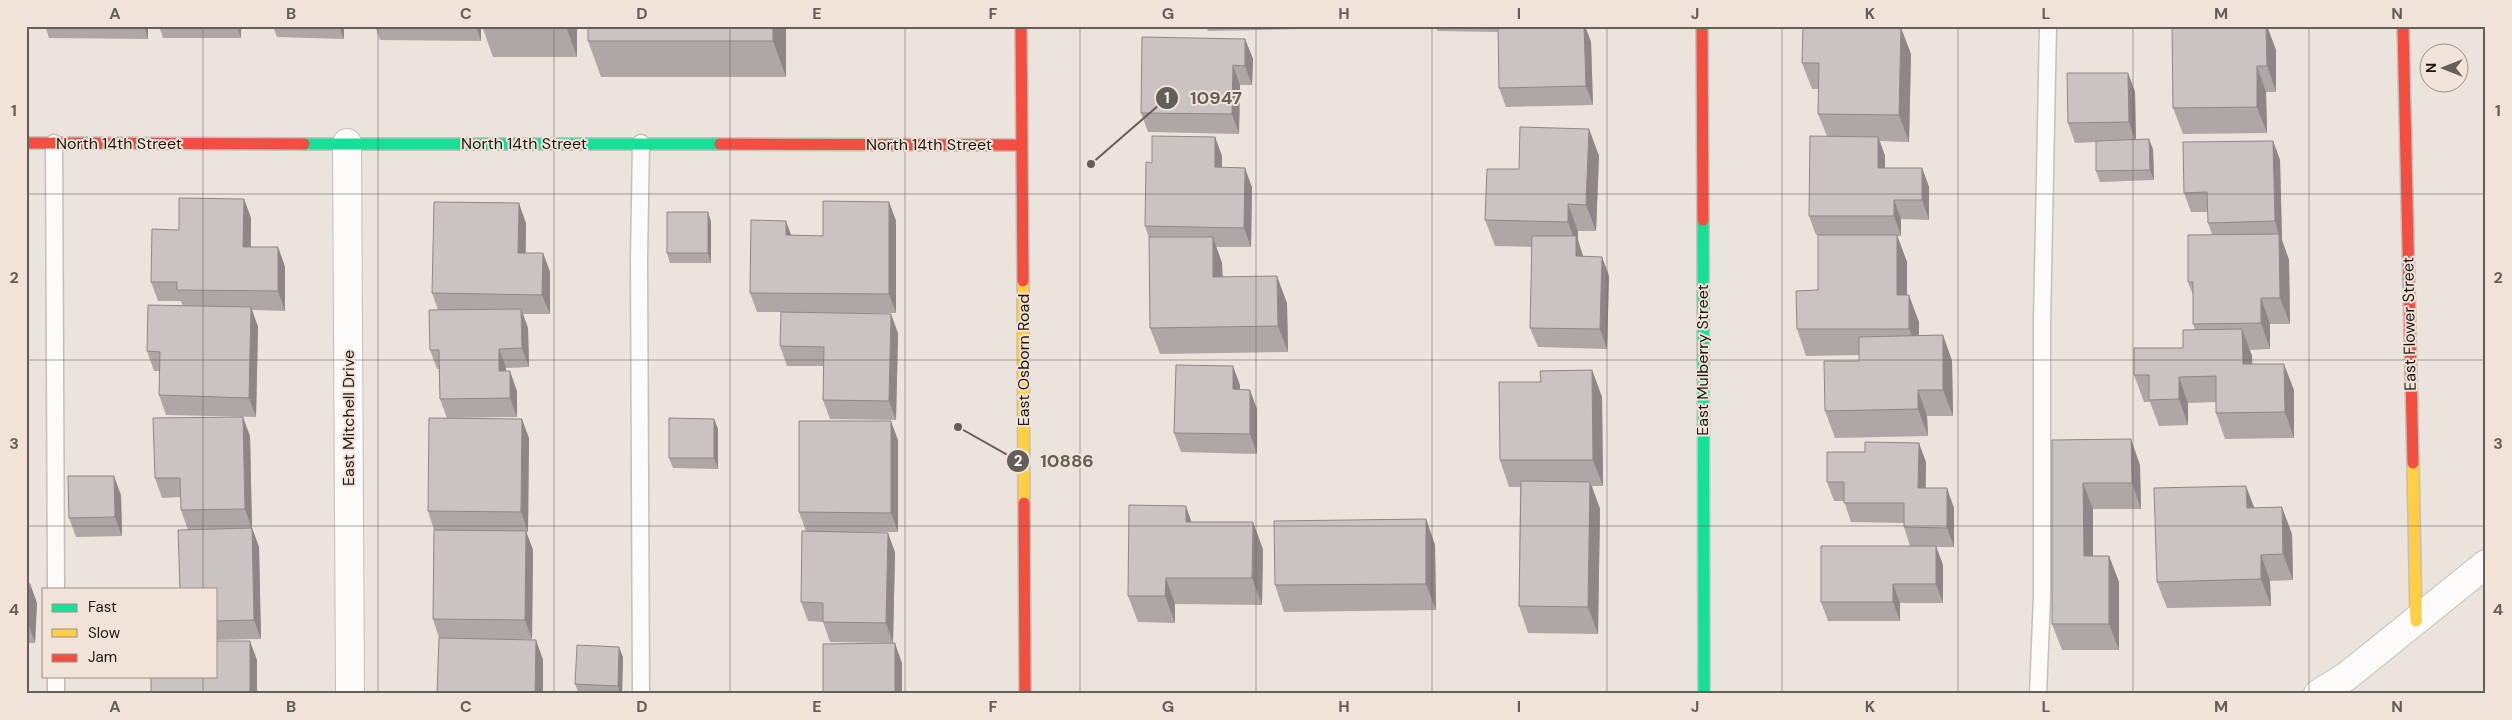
<svg xmlns="http://www.w3.org/2000/svg" width="2512" height="720" font-family="'DM Sans',sans-serif">
<style>
.lines{fill:none;stroke-linecap:round;stroke-linejoin:round}
.lane-casing{stroke:#c4bfba;stroke-width:19}
.street-casing{stroke:#c4bfba;stroke-width:30}
.fast-casing{stroke:#c4bfba;stroke-width:14}
.slow-casing{stroke:#c4bfba;stroke-width:14}
.jam-casing{stroke:#c4bfba;stroke-width:14}
.lane{stroke:#fcfbfa;stroke-width:16}
.street{stroke:#fcfbfa;stroke-width:28}
.fast{stroke:#16e098;stroke-width:11}
.slow{stroke:#ffcf43;stroke-width:11}
.jam{stroke:#f24e42;stroke-width:11}
.wall{fill:#ada8a6}
.shaded-wall{fill:#8d8887}
.building{fill:#c9c3c1;stroke:#8d8887}
.grid{fill:none;stroke:#645e59;stroke-width:1;stroke-opacity:0.55}
.labels{text-anchor:middle;dominant-baseline:central;stroke-width:4;stroke-linejoin:round;paint-order:stroke}
.street-label{font-size:16px;fill:#1b1612;stroke:#f1e3d7}
.leader{fill:none;stroke:#645e59;stroke-width:2}
.callout-dot{fill:#645e59;stroke:#f1e3d7;stroke-width:2}
.mark-label{font-size:15px;text-anchor:middle;font-weight:bold;fill:#fff}
.callout-label{font-size:18px;text-anchor:middle;font-weight:bold;fill:#645e59;stroke:#f1e3d7;stroke-width:4;stroke-linejoin:round;paint-order:stroke}
.neatline{fill:none;stroke:#645e59;stroke-width:2}
.grid-label{font-size:16px;text-anchor:middle;font-weight:bold;fill:#645e59}
</style>
<rect width="100%" height="100%" fill="#ebe4dd"/>
<g class="lines">
<g class="lane-casing">
<path id="lane" d="M54,143l2,446
M641,143l-2,116 2,435
M56,676v18
M2038,694l4,-98v-274l6,-296"/>
</g>
<g class="street-casing">
<path id="street" d="M347,143l3,551
M2318,694l29,-18 139,-112"/>
</g>
<g class="fast-casing">
<path id="fast" d="M304,144h416
M1703,220l1,474"/>
</g>
<g class="slow-casing">
<path id="slow" d="M1023,281l1,222
M2413,463l3,158"/>
</g>
<g class="jam-casing">
<path id="jam" d="M1021,26l2,255
M1702,26l1,194
M2403,26l10,437
M26,143l278,1
M720,144l301,1
M1024,503l1,191"/>
</g>
<use href="#lane" class="lane"/>
<use href="#street" class="street"/>
<use href="#fast" class="fast"/>
<use href="#slow" class="slow"/>
<use href="#jam" class="jam"/>
</g>
<path class="wall" d="M45,26h103v13l-99,-1z
M159,26h82v12h-78z
M273,26h71v13l-67,-2z
M375,26h106v15l-101,-1z
M482,26h95v31h-84z
M786,26v51h-185l-13,-36z
M1206,26h96v3l-94,2z
M1436,26h149l6,16 2,63 -87,2 -7,-19 -1,-56 -61,-1z
M2172,26h122v2l-26,1 8,21v42h-10l1,41 -84,1 -10,-26z
M1901,28l10,26 -2,88 -29,-1 5,15v12h37l7,19v33l-28,-1v17h-4l10,26v33l12,27v13h24l9,26 1,55h-26l1,20 -93,2 -10,-27 34,-50v-6l-53,1 -9,-27 21,-39 13,-55h-15l-7,-19 18,-80 -9,-22 1,-25h-7l-10,-26z
M1245,39l8,20 -1,26h-12l-1,49 -91,-2 -7,-19z
M2128,73l7,19 1,48 17,9 1,31 -54,2 -4,-11v-29l-21,1 -7,-20z
M1589,129l10,27 -3,75h-18v9l5,16 19,1 7,19 -2,73 -69,-2 -8,-19 2,-81 -37,-1 -10,-26 34,-51z
M1215,137l7,19v11l30,20 -1,60h-35l6,16 1,14 64,26 1,49 -128,2 -10,-26 -1,-90 -4,-12 7,-63z
M2273,141l7,19 2,80 7,20 1,64h-20v25l-20,1 2,6v8l42,26v48l-69,1 -9,-26v-11l-28,1v22l-29,1 -9,-24h-6l-10,-27 49,-27 12,-18 -2,-6v-29l-5,-13 24,-48 -4,-11v-11h-17l-7,-19z
M244,199l7,19v29h27l7,20v44l-33,-1 6,17 -2,90 -90,-2 -7,-20 1,-24h-6l-7,-20 36,-45 -2,-5h-23l-7,-19 28,-52z
M889,202l7,19v92h-51l53,20 -2,87 -66,-1 -7,-19 1,-34h-37l-7,-20 1,-34h-24l-7,-19 41,-58 32,1z
M708,212l3,10v41h-41l-3,-10z
M526,223v30h17l7,19v42h-27l5,14 1,39 -23,1v3l11,20v26l-70,1 -7,-19 -1,-30h-2l-7,-19 8,-40 -6,-17z
M1592,370l10,27 1,89h-11l8,23 -2,125 -70,-1 -9,-27 1,-119h-11l-9,-27 41,-78z
M1240,385v4l17,20v45l-76,-2 -7,-19z
M714,419l4,10v40l-45,-1 -4,-10z
M250,436l2,92 7,19 2,92 -45,1v-51l-28,-59 -7,-20v-13l-19,1 -7,-20z
M529,438l-1,94h-2l7,18 -1,89h-32l36,1 7,20 -104,-22 -6,-19 1,-89 -6,-19z
M898,440v92h-37l34,20 -2,91 -63,-1 -7,-20 -15,-1 -7,-19 5,-71 -7,-19z
M2052,440l88,25 1,44h-48v47h16l10,26v68h-57l-10,-26z
M1926,462v26l28,20v39h-18l7,18v38h-43v18h-72l-7,-19 89,-56 -6,-19v-4l-53,-1 -7,-21h-10l-7,-19z
M121,495l1,41 -46,1 -7,-19z
M2254,508l38,26 1,46 -23,1 1,25 -104,2 -10,-26z
M1426,519l9,26 1,65 -152,2 -9,-27z
M1192,522l71,27 -1,56 -87,-1v19l-37,-1 -10,-26z
M26,584h4l7,19 -2,40h-9z
M623,657l-1,37h-43l-4,-10z"/>
<path class="shaded-wall" d="M144,26h4v13z
M237,26h4v12z
M339,26h5v13z
M476,26h5v15z
M566,26h11v31z
M773,26h13v51l-13,-36z
M1584,26h1l6,16 2,63 -7,-19z
M2266,26h1l9,24v42l-9,-26z
M1901,28l10,26 -2,88 -10,-27z
M1245,39l8,20 -1,26 -7,-19z
M1233,65l7,20 -1,49 -7,-20z
M2257,66l9,26 1,41 -10,-26z
M2128,73l7,19 1,50 -7,-20z
M1589,129l10,27 -3,75 -10,-26z
M1215,137l7,19v31l-7,-20z
M1878,137l7,19v31l-7,-19z
M2149,139l4,10 1,31 -4,-10z
M2273,141l7,19 2,80 7,20 1,64 -10,-26 -1,-63 -4,-14z
M1245,168l7,19 -1,60 -7,-19z
M1922,168l7,19v33l-7,-20z
M244,199l7,19 -1,49 -7,-20z
M1894,200l7,19v17l-7,-20z
M889,202l7,19v92l-7,-19z
M519,203l7,20 -1,49 -7,-19z
M1568,204l10,27v9l5,16v20l-7,-20v-11l-8,-23z
M708,212l3,10v41l-3,-10z
M786,221l7,19 -7,-5z
M1897,235l10,27v60l-10,-27z
M1213,237l9,26 1,40 -10,-26z
M278,247l7,20v44l-7,-20z
M543,253l7,19v42l-8,-19z
M1602,257l7,19 -2,73 -7,-20z
M1277,276l10,27 1,49 -10,-26z
M1909,295l10,27v33l-10,-26z
M2261,298l9,26v25l-9,-26z
M251,307l7,20 -2,90 -7,-19z
M521,309l7,19 1,39 -7,-19z
M891,314l7,19 -2,87 -7,-19z
M2242,329l10,27 1,35 -10,-27z
M1943,335l9,26 1,55 -10,-26z
M499,349l7,19v23l-7,-20z
M2284,364l10,26v48l-9,-26z
M1233,366l7,19v24l-7,-20z
M1592,370l10,27 1,89 -10,-26z
M510,371l7,20v26l-7,-19z
M2179,377l9,26v22l-9,-26z
M1250,390l7,19v45l-7,-20z
M1918,390l9,26 1,20 -10,-27z
M243,417l7,19 2,93 -7,-20z
M522,419l7,19 -1,94 -7,-20z
M714,419l4,10v40l-4,-11z
M891,421l7,19v92l-7,-19z
M2131,439l9,26 1,44 -9,-26z
M1919,443l7,19 -1,46 -7,-20z
M114,476l7,19 1,41 -7,-19z
M1590,482l10,27 -2,125 -10,-27z
M2083,483l10,26v73l-9,-26z
M2246,486l10,26 -9,-4z
M1947,488l7,20v39l-7,-19z
M1186,506l9,26 -9,-10z
M2282,507l10,27 1,46 -10,-26z
M1426,519l9,26 1,65 -10,-26z
M1253,522l10,27 -1,56 -10,-27z
M252,528l7,19 2,92 -7,-19z
M526,531l7,19 -1,89 -7,-19z
M888,533l7,19 -2,91 -7,-20z
M1936,546l7,19v38l-7,-19z
M2261,555l9,26 1,25 -10,-27z
M2109,556l10,26v68l-10,-26z
M1166,578l9,26v19l-10,-27z
M30,584l7,19 -2,40 -7,-20z
M1893,584l7,19v18l-7,-19z
M536,640l7,20v34h-8z
M250,641l7,19v34h-7z
M895,643l7,20v31h-7z
M619,647l4,10 -1,37h-2l-2,-8z"/>
<path class="building" d="M588,26h185v15h-185z
M1498,26h86l2,60 -87,2z
M1803,26l98,2 -2,87 -81,-1 1,-51h-17z
M2172,26h94l1,40h-10v41l-84,1z
M1142,37l103,2v27l-12,-1 -1,49 -91,-1z
M2067,73h61l1,49 -61,1z
M1520,127l69,2 -3,76 -18,-1v18l-83,-2 2,-51h32z
M1152,136l63,1v30l30,1 -1,60 -99,-2 1,-64 6,1z
M1810,136l68,1v31h44v32h-28v16h-85z
M2149,139l1,31 -54,1v-30z
M2273,141l2,80 -67,2 -1,-31 -23,1 -1,-51z
M179,198l65,1 -1,48h35v44l-101,-1v-8h-26l1,-53 27,1z
M823,201l66,1v92l-139,-1 1,-73 35,1v14l37,1z
M434,202l85,1 -1,50h25l-1,42 -110,-2z
M667,212h41v41h-41z
M2279,234l1,64h-19v25l-68,1v-42h-5v-47z
M1818,235h79v60h12v34h-112l-1,-38 22,-1z
M1532,236h44v20l26,1 -2,72 -70,-1z
M1149,237h64v40l64,-1 1,50 -128,2z
M148,305l103,2 -2,91 -90,-3 1,-43 -13,-1z
M521,309l1,39 -23,1v22h11v27l-70,1 -1,-49h-9l-1,-40z
M781,312l110,2 -2,87 -66,-1 1,-53 -44,-1z
M2242,329l1,35h41l1,48 -69,1v-37l-37,1v22l-30,1v-25h-15v-27h49v-18z
M1943,335v55h-25v19l-93,2 -1,-50h35v-24z
M1176,365l57,1v23l17,1v44l-76,-1z
M1592,370l1,90h-93l-1,-78h42l-1,-11z
M243,417l2,92 -64,1 -1,-32h-25l-2,-60z
M429,418l93,1 -1,93 -93,-1z
M669,418l45,1v39h-45z
M799,421h92v92l-92,-1z
M2131,439l1,44h-49l1,73h25v68h-57v-184z
M1865,442l54,1 -1,45h29v40l-43,-1v-24h-60v-21h-17v-30h38z
M68,476h46l1,41 -46,1z
M1521,481l69,1 -2,125 -69,-1z
M2246,486l1,22 35,-1 1,47 -22,1v24l-104,3 -3,-94z
M1129,505l57,1v16h67l-1,56h-86l-1,18h-37z
M1426,519v65l-151,1 -1,-64z
M252,528l2,92 -38,1v-32h-36l-2,-59z
M434,530l92,1 -1,89 -92,-1z
M802,531l86,2 -2,90 -63,-1v-19l-22,-1z
M1821,546h115v38h-43v18h-72z
M26,584h4l-2,39h-2z
M439,638l97,2 -1,54h-98z
M216,641h34v53h-99v-18h65z
M895,643v51h-72v-50z
M577,645l42,2 -1,39 -43,-2z"/>
<path class="grid" d="M203,26v563M378,26v668M554,26v668M730,26v668M905,26v668M1080,26v668M1256,26v668M1432,26v668M1607,26v668M1782,26v668M1958,26v668M2133,26v668M2309,26v668M26,194h2460M26,360h2460M26,526h2460M203,676v18"/>
<g class="labels">
<g class="street-label">
<text x="119" y="143">North 14th Street</text>
<text x="524" y="143">North 14th Street</text>
<text x="929" y="144">North 14th Street</text>
<text transform="translate(2409 324) rotate(-91)">East Flower Street</text>
<text transform="translate(1023 360) rotate(-90)">East Osborn Road</text>
<text transform="translate(1702 360) rotate(-90)">East Mulberry Street</text>
<text transform="translate(348 418) rotate(-90)">East Mitchell Drive</text>
</g>
</g>
<path class="leader" d="M1091 164L1167 98M958 427L1018 461"/>
<g class="callout-dot">
<circle cx="1091" cy="164" r="5"/>
<circle cx="958" cy="427" r="5"/>
<circle cx="1167" cy="98" r="12"/>
<circle cx="1018" cy="461" r="12"/>
</g>
<g class="mark-label">
<text x="1167" y="103">1</text>
<text x="1018" y="466">2</text>
</g>
<g class="callout-label">
<text x="1216" y="104">10947</text>
<text x="1067" y="467">10886</text>
</g>
<rect width="2512" height="720" fill="none" stroke="#f1e3d7" stroke-width="55"/>
<rect x="42" y="588" width="175" height="90" fill="#f1e3d7" stroke="#9b9188"/>
<rect x="52" y="604" width="25" height="8" fill="#16e098" stroke="#9b9188"/>
<text x="88" y="612" font-size="15" fill="#1b1612">Fast</text>
<rect x="52" y="629" width="25" height="8" fill="#ffcf43" stroke="#9b9188"/>
<text x="88" y="638" font-size="15" fill="#1b1612">Slow</text>
<rect x="52" y="654" width="25" height="8" fill="#f24e42" stroke="#9b9188"/>
<text x="88" y="662" font-size="15" fill="#1b1612">Jam</text>
<g transform="translate(2444 68) rotate(270)"><circle r="24" fill="#f1e3d7" stroke="#9b9188"/>
<path d="M0-4L9 19L0 12L-9 19Z" fill="#645e59"/>
<text y="-8" font-size="14" font-weight="bold" text-anchor="middle" fill="#1b1612">N</text>
</g>
<rect x="28" y="28" width="2456" height="664" class="neatline"/>
<g class="grid-label">
<text x="115" y="19">A</text>
<text x="291" y="19">B</text>
<text x="466" y="19">C</text>
<text x="642" y="19">D</text>
<text x="817" y="19">E</text>
<text x="993" y="19">F</text>
<text x="1168" y="19">G</text>
<text x="1344" y="19">H</text>
<text x="1519" y="19">I</text>
<text x="1695" y="19">J</text>
<text x="1870" y="19">K</text>
<text x="2046" y="19">L</text>
<text x="2221" y="19">M</text>
<text x="2397" y="19">N</text>
<text x="14" y="116">1</text>
<text x="2498" y="116">1</text>
<text x="14" y="283">2</text>
<text x="2498" y="283">2</text>
<text x="14" y="449">3</text>
<text x="2498" y="449">3</text>
<text x="14" y="615">4</text>
<text x="2498" y="615">4</text>
<text x="115" y="712">A</text>
<text x="291" y="712">B</text>
<text x="466" y="712">C</text>
<text x="642" y="712">D</text>
<text x="817" y="712">E</text>
<text x="993" y="712">F</text>
<text x="1168" y="712">G</text>
<text x="1344" y="712">H</text>
<text x="1519" y="712">I</text>
<text x="1695" y="712">J</text>
<text x="1870" y="712">K</text>
<text x="2046" y="712">L</text>
<text x="2221" y="712">M</text>
<text x="2397" y="712">N</text>
</g>
</svg>
